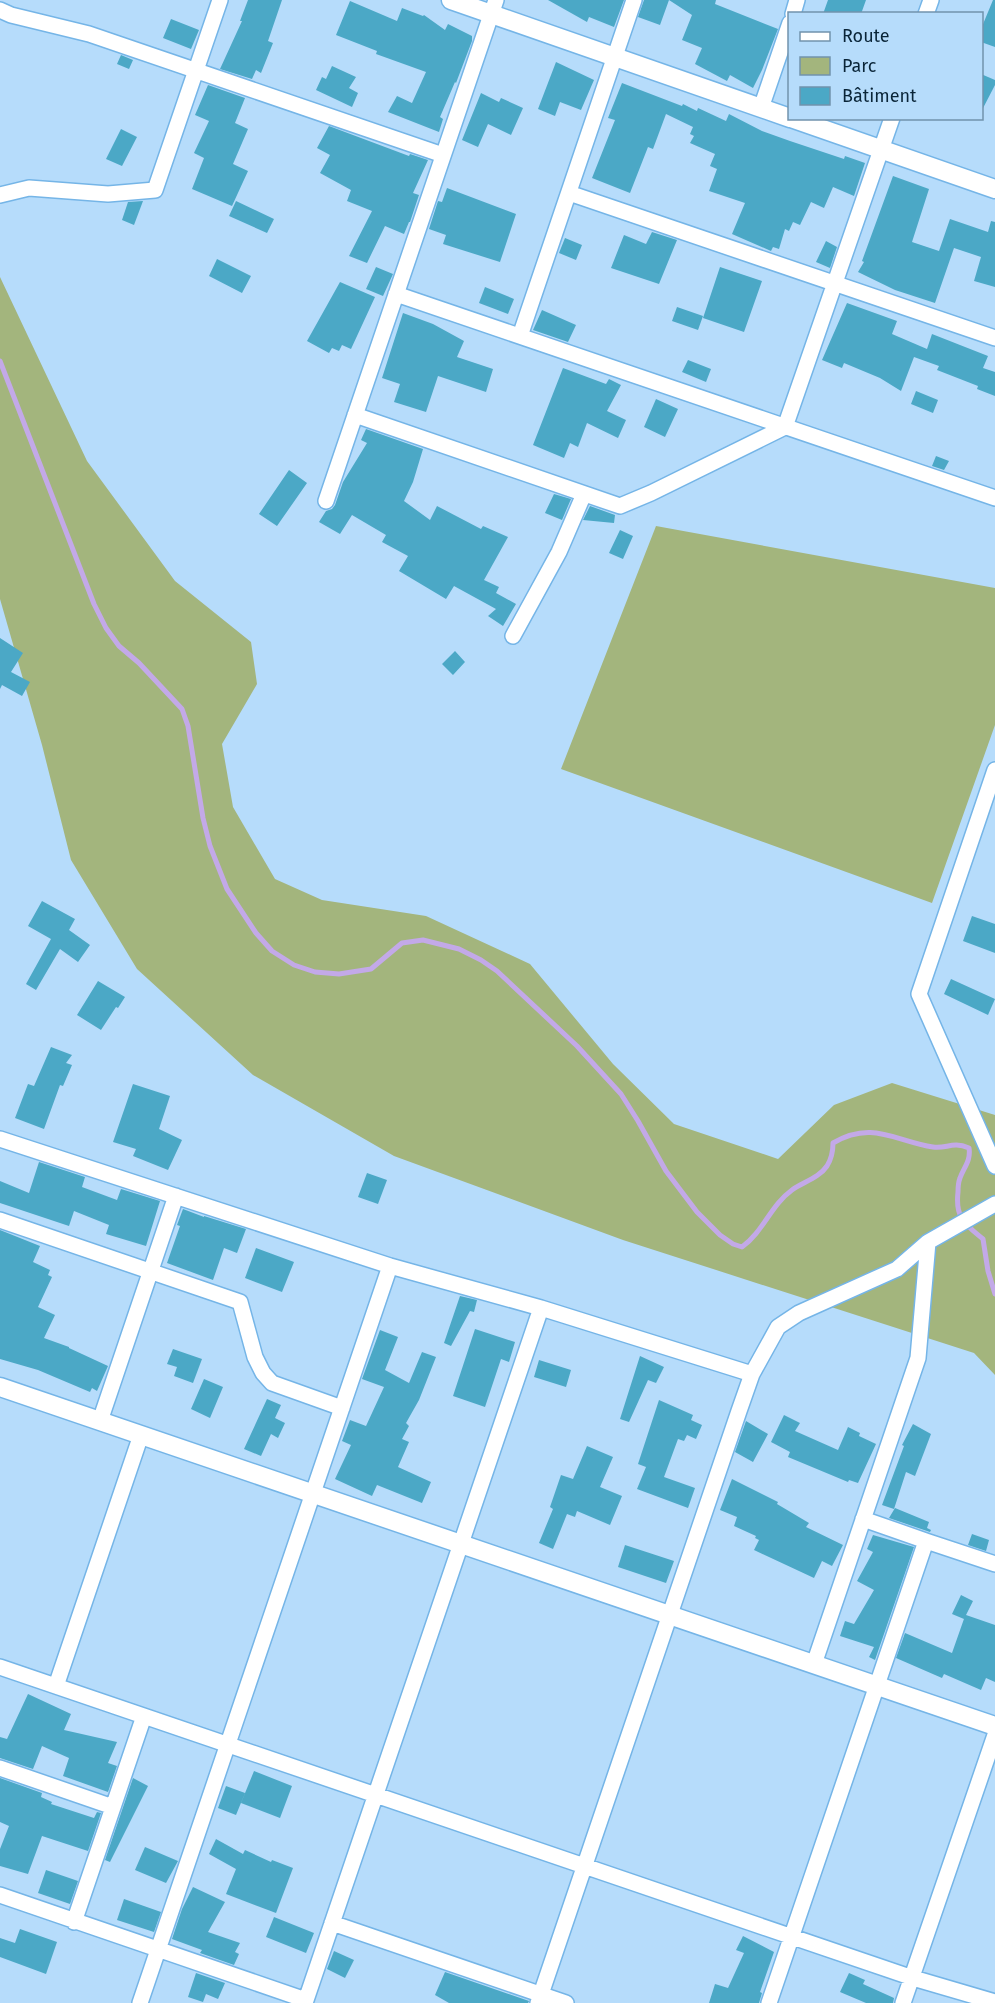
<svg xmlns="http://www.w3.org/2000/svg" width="995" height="2003" font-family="'Fira Sans',sans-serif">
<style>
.green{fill:#a3b57d}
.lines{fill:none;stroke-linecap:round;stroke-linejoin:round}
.stream{stroke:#c3a9e8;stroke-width:5}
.building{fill:#4ba8c6}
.minor-casing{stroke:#75b5e7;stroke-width:18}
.tertiary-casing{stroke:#75b5e7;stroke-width:21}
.minor{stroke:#fff;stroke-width:15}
.tertiary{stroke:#fff;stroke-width:18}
</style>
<rect width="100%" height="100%" fill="#b6dcfb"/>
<path class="green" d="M0,277l87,184 88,120 76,61 6,42 -35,60 11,63 42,72 47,21 104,16 104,48 83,100 61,60 104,35 56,-54 58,-22 103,32v260l-21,-22 -351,-113 -229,-84 -141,-81 -116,-106 -66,-109 -29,-115 -42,-146z
M656,526l339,62v137l-63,178 -371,-134z"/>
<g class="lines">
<path class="stream" d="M0,361l94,243 12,24 13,18 20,17 43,46 6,17 15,92 7,28 17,43 29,44 16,18 22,14 21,7 24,2 32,-5 31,-26 21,-3 36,9 22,11 16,11 80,75 44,48 17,27 28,50 31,41 23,23 13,9 9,3c21,-15 29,-42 50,-57 11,-8 27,-12 35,-24 5,-8 6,-15 6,-23 39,-23 62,-2 100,4 14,2 19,-6 36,1 2,13 -5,19 -9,30 -2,5 -2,10 -2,14 -3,26 7,32 25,47l5,32 7,23"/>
</g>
<path class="building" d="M248,0h34l-14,41 5,2 -12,30 -5,-3 -4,9 -32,-10 22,-48h-2z
M548,0h76l-10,27 -25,-10 -2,5z
M644,0h72l-1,4 63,25 -16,41 -9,18 -23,-13 -3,6 -32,-17 7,-16 -20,-8 10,-25 -23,-15 -9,25 -22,-8z
M828,0h38l-5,14h-38z
M993,0h2v47l-14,-5v-13z
M350,1l47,20 5,-13 21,8 1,-1 21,15 3,-6 24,12v5l-16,42 -1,-1 -15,35 3,2 -4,13 -51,-20 9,-16 15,7 14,-31 -50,-18 1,-3 -41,-16z
M171,19l28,11 -8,19 -28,-11z
M121,55l12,5 -4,9 -12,-5z
M556,62l38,18 -13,30 -21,-8 -5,14 -17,-7z
M332,66l24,11 -7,11 9,5 -6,14 -36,-17 6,-13 4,2z
M981,74l14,6v5l-14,27z
M622,83l60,23 1,-2 14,7 1,-3 28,13 3,-7 33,17 28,10 54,18 1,-3 20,7 -11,33 -21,-9 -9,21 -13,-6 -11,23 -7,-3 -4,9 -4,-2 -6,20 -6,-2 -2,4 -39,-17 13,-31 -36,-12 8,-22 -7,-3 5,-12 -25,-11 4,-7 -4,-2 3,-7 -27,-13 -13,35 -5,-2 -18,46 -38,-15 23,-58 -7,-2z
M208,85l37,13 -10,25 13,6 -15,35 15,7 -16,35 -40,-17 12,-31 -10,-5 15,-32 -14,-6z
M481,93l18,9 2,-4 22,10 -12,27 -23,-11 -10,23 -16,-7z
M329,126l80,30 1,-2 18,6 -15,33 6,2 -9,27h-1l-5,12 -19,-8 -18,37 -18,-7 23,-45 -25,-10 4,-11 -31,-17 10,-18 -13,-7z
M121,129l16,8 -15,29 -16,-7z
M893,176l36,13 -17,53 27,9 11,-32 38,13 3,-11 4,1v65l-21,-6 7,-24 -27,-9 -19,55 -40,-13 -37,-18 6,-10 -2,-1z
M447,188l69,26 -16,48 -57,-18 3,-9 -17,-6 9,-28 4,1z
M143,201l-9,24 -12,-5 6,-18z
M236,201l38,18 -7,14 -38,-17z
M652,232l25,8 -18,44 -48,-16 13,-33 22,9z
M565,238l17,7 -6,15 -17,-7z
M826,241l11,6 -7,21 -14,-6z
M217,259l34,17 -9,17 -33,-17z
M376,267l17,7 -10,22 -17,-7z
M720,267l42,14 -18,51 -41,-14z
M340,282l35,15 -24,52 -9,-4 -3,6 -7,-3 -3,5 -22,-12z
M485,287l29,12 -6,15 -29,-11z
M847,303l50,18 -5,13 35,15 5,-15 56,22 -5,12 12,4v24l-18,-7 1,-3 -41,-16 2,-4 -25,-9 -13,34 -21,-13 -36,-15 -2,5 -20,-8z
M677,307l26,9 -5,14 -26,-9z
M542,310l34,15 -8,17 -35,-12z
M403,313l30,11 31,17 -7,16 36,12 -7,23 -48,-16 -12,36 -32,-10 6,-18 -18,-6z
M688,360l23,9 -5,13 -24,-10z
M563,368l43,16 3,-5 12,6 -14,26 19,9 -8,18 -31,-15 -9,24 -8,-4 -6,15 -31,-13z
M916,391l22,9 -5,13 -22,-9z
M656,399l22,10 -13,28 -21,-10z
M366,429l57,20 -10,33 -9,19 26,19 7,-14 44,23 2,-3 25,11 -24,43 15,7 -3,6 20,11 -13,22 -15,-10 8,-7 -42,-23 -8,13 -47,-28 9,-15 -26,-14 4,-7 -34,-20 -12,19 -21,-12 7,-11 6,-2 3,-4 8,-23 24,-39 -6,-3z
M936,456l13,5 -5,9 -12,-4z
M289,470l18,13 -30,43 -18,-12z
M554,494l17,5 -9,21 -17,-7z
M590,506l25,9 -1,8 -31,-3z
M620,530l13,6 -10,23 -14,-6z
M0,638l23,15 -12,19 19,10 -8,14 -20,-11 -2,4z
M455,651l10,11 -12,13 -11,-11z
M42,901l33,18 -6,11 21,15 -12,17 -18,-13 -24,41 -10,-6 25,-45 -23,-13z
M972,916l23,8v29l-32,-12z
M951,979l44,20 -7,16 -44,-21z
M98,981l27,16 -7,11 -2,-1 -15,23 -24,-15z
M51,1047l21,8 -6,8 6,2 -9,21 -3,-1 -16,44 -29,-11 13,-34 6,2z
M133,1084l37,12 -11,33 23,11 -14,30 -35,-14 3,-7 -23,-7z
M39,1162l46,15 -3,10 35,13 4,-11 39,12 -14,45 -40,-12 3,-9 -35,-14 -5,15 -69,-23v-22l29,12z
M367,1173l20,7 -9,24 -20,-7z
M183,1209l21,8v-1l42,13 -9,24 -13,-5 -11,32 -46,-17 13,-37 -3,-1z
M0,1230l40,16 -7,16 17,8 -2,5 4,2 -14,30 17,8 -11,23 25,9v1l39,18 -11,25 -5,-3 -2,4 -52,-22 -38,-11z
M256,1248l38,14 -12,30 -37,-14z
M460,1296l17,4 -3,12 -4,-1 -19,35 -7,-3z
M475,1329l40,13 -6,20 -8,-3 -16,48 -32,-11z
M380,1330l18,7 -13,33 24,13 13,-31 14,5 -17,43 -13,23 3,3 -7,13 7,3 -11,25 33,15 -9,21 -45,-18 -5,11 -37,-17 16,-34 -9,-4 8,-21 16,6 18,-39 -22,-8z
M173,1349l29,10 -9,24 -19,-7 3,-9 -10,-3z
M640,1356l24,11 -8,16 -8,-3 -19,42 -9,-3z
M539,1360l32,10 -5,17 -32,-10z
M204,1379l19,8 -13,31 -19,-9z
M267,1399l14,6 -6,13 10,5 -7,15 -7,-4 -10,22 -17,-7z
M659,1400l34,15 -2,5 11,5 -6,14 -9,-4 -3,6 -6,-2 -14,38 31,11 -7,20 -51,-19 9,-22 -8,-3z
M784,1415l16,8 -5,8 43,19 10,-23 12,6 -1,3 17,8 -18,39 -9,-3 -1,2 -60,-25 2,-5 -19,-10z
M746,1421l22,13 -15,28 -18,-10z
M913,1424l18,10 -16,42 -9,-4 -12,37 -12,-4 22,-59 -2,-1z
M587,1446l26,11 -13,30 22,9 -12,29 -33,-14 -2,6 -8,-3 -14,35 -14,-6 14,-34 -3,-2 11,-32 12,4z
M732,1479l46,23 -1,2 32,19 -3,4 37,18 -11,21 -10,-5 -8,17 -60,-28 5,-10 -4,-2 1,-2 -22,-10 3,-9 -17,-7z
M895,1508l34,14 -2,6 4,2 -1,2 -41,-14z
M972,1534l17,6 -3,11 -18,-6z
M873,1535l41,12 -39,113 -6,-3 5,-10 -34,-11 5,-15 9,3 20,-34 -17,-9 16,-29 -6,-3z
M625,1545l49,16 -8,22 -48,-16z
M961,1595l12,6 -7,14 29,10v57l-9,-4 -5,12 -37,-16 -2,4 -46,-20 9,-25 47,20 13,-37 -1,3 -12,-5z
M28,1694l43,20 -7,16 53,12 -9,21 9,3 -9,26 -45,-16 6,-18 -27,-12 -9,23 -33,-11v-21l7,2z
M254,1771l38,15 -12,32 -39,-15z
M0,1778l42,15 -1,4 11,5 -1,2 43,14 3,-6 4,1 -13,38 -46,-15 -14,38 -28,-8v-17l9,-23 -9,-4z
M133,1778l15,8 -38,76 -5,-2z
M226,1786l19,7 -9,22 -18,-7z
M216,1839l27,15 2,-4 26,12 1,-2 21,8 -17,45 -50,-19 10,-25 -27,-15z
M145,1847l33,14 -12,22 -31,-13z
M46,1870l32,11 -8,23 -32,-11z
M193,1887l32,15 -17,30 32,11 -5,9 4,2 -5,11 -34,-12 2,-3 -30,-11 10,-30z
M124,1899l37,13 -7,20 -37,-12z
M274,1917l40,16 -8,20 -40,-16z
M20,1929l37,13 -11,32 -46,-17v-19l15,5z
M743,1936l31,16 -14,40 2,1 -3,10h-50l6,-19 13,4 16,-35 -8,-3z
M334,1951l20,9 -9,18 -18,-9z
M445,1972l84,29 -1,2h-79l-14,-8z
M196,1973l29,10 -7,16 -12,-5 -3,8 -15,-5z
M849,1973l16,7 -2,4 31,14 -1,5h-27l-26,-11z"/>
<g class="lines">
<g class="minor-casing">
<path id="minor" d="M0,10l11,5 78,19 354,121
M793,14l4,-14
M926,14l5,-14
M761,108l29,-85
M569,193l426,145
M0,195l29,-7 79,6 47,-4 65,-190
M396,294l599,204
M520,336l114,-336
M355,415l265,91 31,-13 134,-66 107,-309
M326,501l170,-501
M513,636l46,-84 25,-58
M995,770l-76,224 76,172
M0,1139l390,127 151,42 211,66
M0,1220l240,82 15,55 8,16 9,10 70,25
M100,1421l76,-225
M926,1541l69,23
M814,1664l104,-306 10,-116
M0,1667l913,311 82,24
M56,1686l85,-251
M0,1768l113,39
M0,1895l306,105
M74,1922l70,-206
M332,1923l234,80
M140,2003l250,-737
M305,2003l236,-695
M538,2003l201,-592 13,-37 26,-47 21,-14 98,-44 31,-27 67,-38
M769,2003l157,-462 -63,-22
M903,2003l92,-268"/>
</g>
<g class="tertiary-casing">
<path id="tertiary" d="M451,0l339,118
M791,118l204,71
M0,1387l995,339"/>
</g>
<use href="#minor" class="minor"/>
<use href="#tertiary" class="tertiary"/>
</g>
<rect x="788" y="12" width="195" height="108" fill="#b6dcfb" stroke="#7193ad" stroke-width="1.5"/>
<rect x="800" y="32" width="30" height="9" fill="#ffffff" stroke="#7193ad" stroke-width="1.5"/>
<text x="842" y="42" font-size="18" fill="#0a2538">Route</text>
<rect x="800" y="57" width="30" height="18" fill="#a3b57d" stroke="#7193ad" stroke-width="1.5"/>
<text x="842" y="72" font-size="18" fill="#0a2538">Parc</text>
<rect x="800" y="87" width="30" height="18" fill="#4ba8c6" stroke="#7193ad" stroke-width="1.5"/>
<text x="842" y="102" font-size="18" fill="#0a2538">Bâtiment</text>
</svg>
